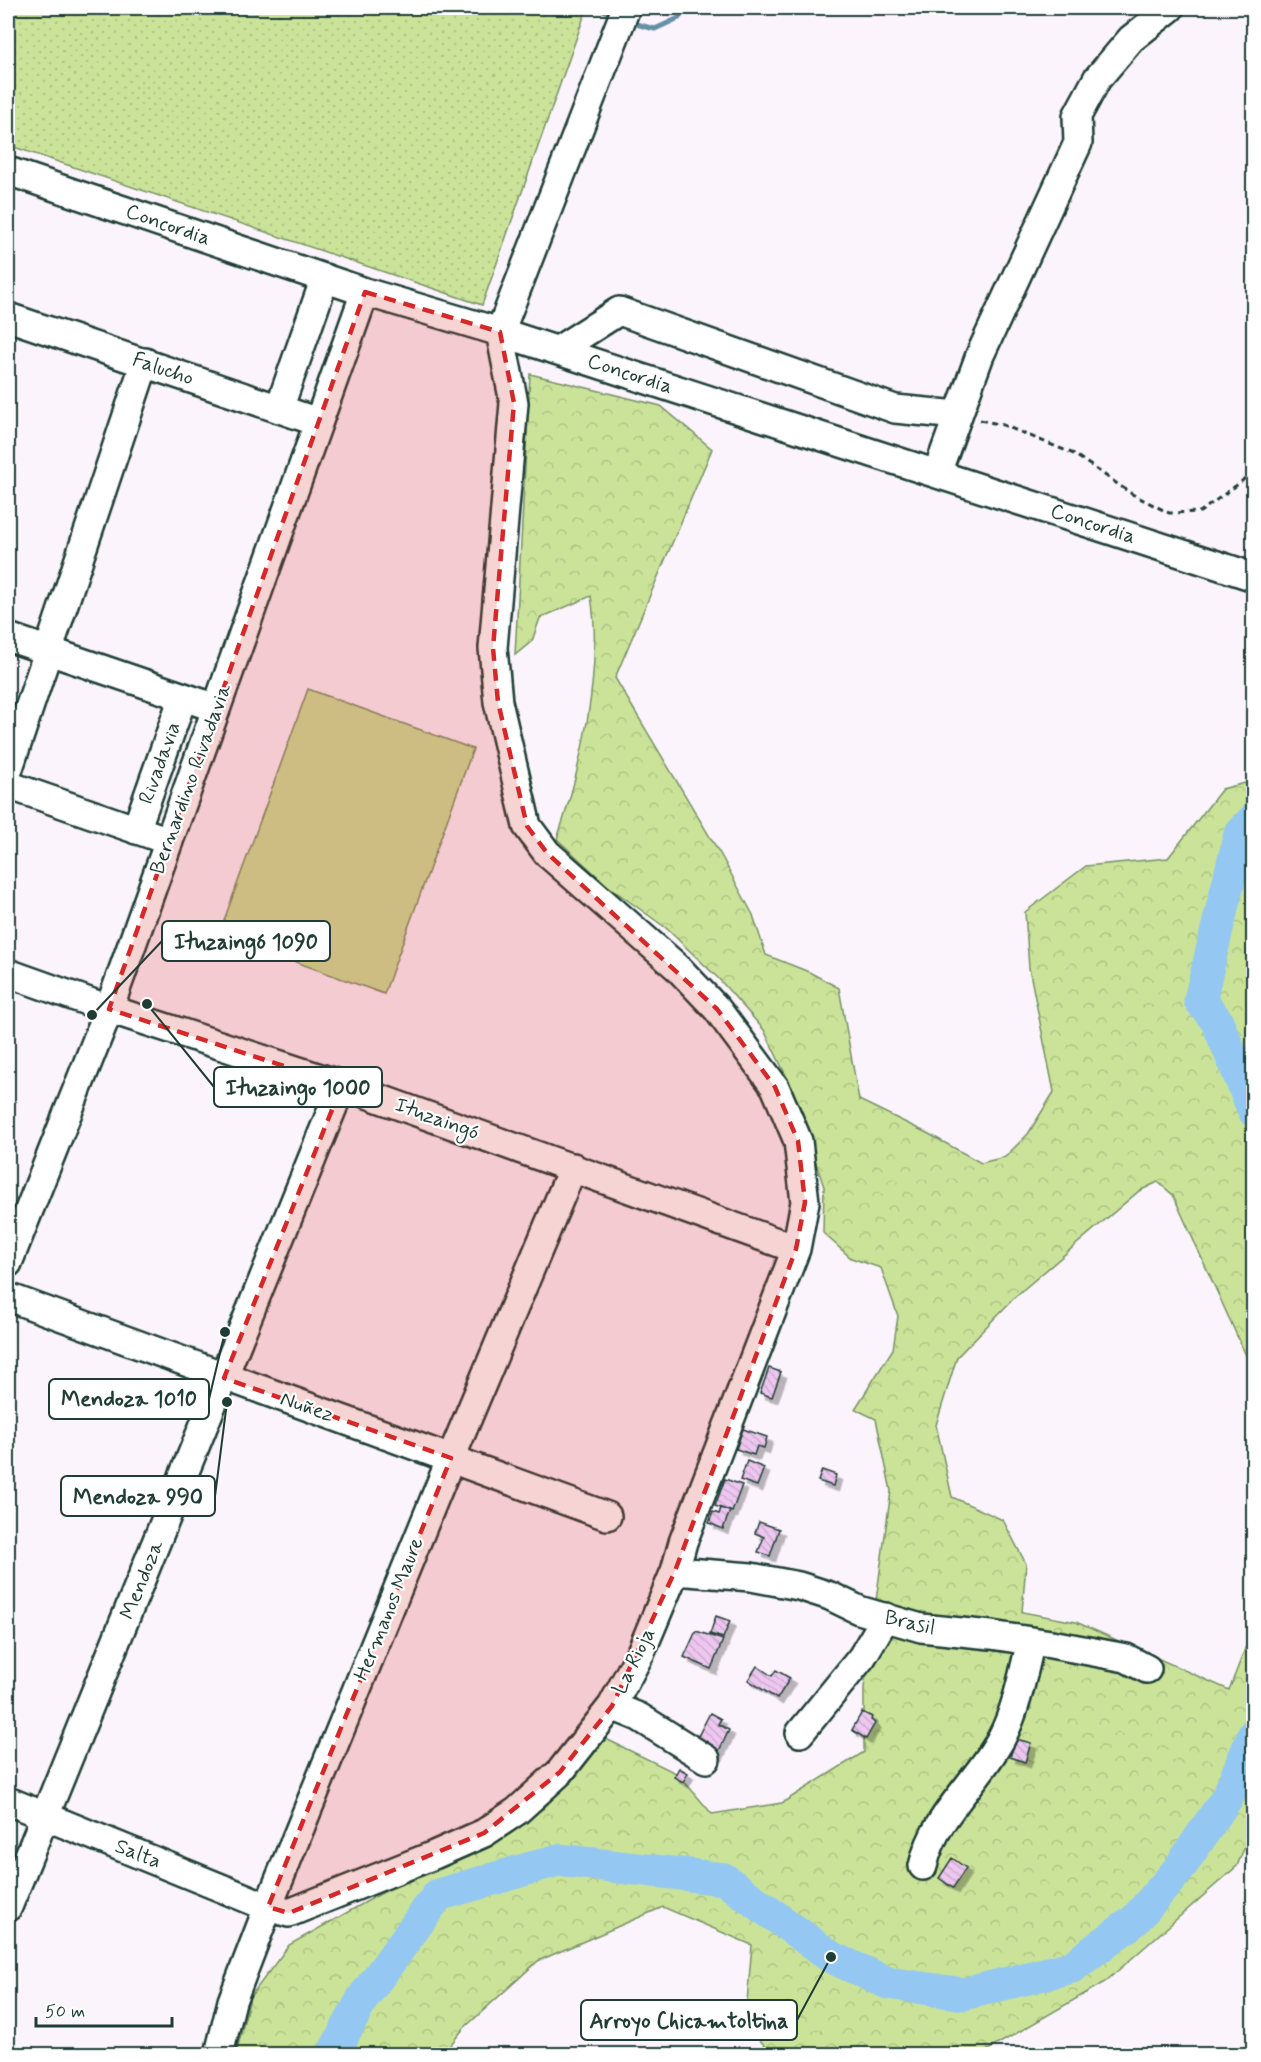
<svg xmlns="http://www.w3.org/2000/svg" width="1261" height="2062" font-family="Mynerve,sans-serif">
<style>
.grass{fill:url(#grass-dots);stroke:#759066;stroke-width:1.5}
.forest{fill:url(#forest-crowns);stroke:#759066;stroke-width:1.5}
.pitch{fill:#cbe399;stroke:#759066;stroke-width:1.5}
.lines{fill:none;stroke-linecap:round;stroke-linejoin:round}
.stream{stroke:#6590a6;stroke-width:5}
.river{stroke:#94c8f2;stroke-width:33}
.building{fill:url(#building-back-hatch);stroke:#1f3d34;stroke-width:1.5;filter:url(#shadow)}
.minor-casing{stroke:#1f3d34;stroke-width:32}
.path{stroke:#1f3d34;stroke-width:3;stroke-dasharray:6 4.5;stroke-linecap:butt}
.minor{stroke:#fff;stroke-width:27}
.marked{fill:#d62828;fill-opacity:0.2;stroke:#d62828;stroke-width:4.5;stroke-dasharray:12 8;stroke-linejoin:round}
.labels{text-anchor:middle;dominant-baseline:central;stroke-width:4.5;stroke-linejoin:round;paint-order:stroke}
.street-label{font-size:21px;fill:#1f3d34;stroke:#fff}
.leader{fill:none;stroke:#1f3d34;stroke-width:2}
.callout-dot{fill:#1f3d34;stroke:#fff;stroke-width:2}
.callout{fill:#fff;stroke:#1f3d34;stroke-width:2}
.callout-label{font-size:22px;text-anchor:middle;font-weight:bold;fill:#1f3d34}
</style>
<defs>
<pattern id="grass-dots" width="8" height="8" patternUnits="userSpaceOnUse" patternTransform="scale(1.5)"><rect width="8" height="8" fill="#cbe399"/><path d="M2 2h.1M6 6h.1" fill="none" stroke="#aec484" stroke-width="1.8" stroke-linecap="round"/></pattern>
<pattern id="forest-crowns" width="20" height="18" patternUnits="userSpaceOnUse" patternTransform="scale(1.5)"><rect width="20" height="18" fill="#cbe399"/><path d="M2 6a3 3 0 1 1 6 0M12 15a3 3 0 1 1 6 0" fill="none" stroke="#aec484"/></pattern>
<pattern id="building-back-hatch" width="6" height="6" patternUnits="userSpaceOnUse" patternTransform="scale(1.5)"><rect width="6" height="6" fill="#eec7f1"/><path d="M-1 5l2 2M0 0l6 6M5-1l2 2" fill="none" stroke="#ccaccf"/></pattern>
<filter id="shadow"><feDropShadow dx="5.5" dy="5.5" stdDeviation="0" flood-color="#0004"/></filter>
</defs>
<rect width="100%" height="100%" fill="#fcf4fc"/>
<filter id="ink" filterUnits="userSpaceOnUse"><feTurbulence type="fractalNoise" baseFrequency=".0167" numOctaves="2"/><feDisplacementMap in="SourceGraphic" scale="12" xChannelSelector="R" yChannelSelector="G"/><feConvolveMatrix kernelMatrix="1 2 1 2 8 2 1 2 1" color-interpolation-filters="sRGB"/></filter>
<g filter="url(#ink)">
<path class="grass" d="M8,8h579l-105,297 -474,-160z"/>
<path class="forest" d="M530,374l131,32 51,43 -97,229 107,179 31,58 13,40 43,17 30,16 20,112 70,34 52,29 24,-6 23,-23 26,-42 -25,-124 -4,-56 61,-46 82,-8 54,-69 31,-8v590l-80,-176 -15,-13 -19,9 -122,104 -60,62 -21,68 16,72 51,23 23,44 -4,48 54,10 153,68 24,-62v198l-16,40 -132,116 -124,72h-208l-28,-29 7,-80 -89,-38 -125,54 -74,67 -21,26h-207l14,-57 39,-52 116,-65 138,-71 63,-70 72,35 34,40 70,-11 82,-51v-64l27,-197 -15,-72 -21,-10 38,-60 5,-33 -17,-48 -30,-10 -28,-25 1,-46 -33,-101 -27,-56 -46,-52 -52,-50 -58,-42 -51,-47c24,-70 46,-169 34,-243l-51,22 -8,23 -17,14z"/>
<path class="pitch" d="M308,689l165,60 -89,245 -165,-60z"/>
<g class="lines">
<path class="stream" d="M600,8l14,8
M628,22l27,7 24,-11 6,-10"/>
<path class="river" d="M1254,819l-14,15 -40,166 17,21 37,90
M333,2054l30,-56 75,-103 120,-35 166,19 107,78 57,26 76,11 108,-27 63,-47 44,-51 49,-73 26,-62"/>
</g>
<path class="building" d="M769,1368l12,4 -9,25 -12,-4z
M743,1429l24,8 -3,11 -7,-2 -3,9 -18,-6z
M747,1461l17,7 -7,18 -17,-6z
M822,1470l14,5 -3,11 -15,-5z
M725,1479l17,6 -10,27 -17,-6z
M721,1508l9,3 -7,18 -14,-6 4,-11 6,2z
M759,1522l20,7 -9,27 -12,-4 6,-15 -9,-4z
M716,1616l14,5 -7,17 -13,-4z
M696,1631l27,9 -12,29 -27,-12z
M757,1666l15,10 4,-6 14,8 -13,21 -29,-19z
M862,1712l10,5 -1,3 4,3 -9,16 -14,-9z
M710,1713l11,6 -3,5 11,6 -12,25 -23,-11z
M1016,1739l15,4 -6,19 -15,-5z
M679,1768l9,5 -5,9 -9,-5z
M952,1858l14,10 -13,20 -14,-10z"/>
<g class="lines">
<g class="minor-casing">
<path id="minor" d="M8,171l357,121 135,40 754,245
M8,317l310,105
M558,350l61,-39 276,98 63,6
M279,409l46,-131
M937,473l43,-118 98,-212 -1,-27 20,-37 34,-40 39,-31
M8,637l208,71
M8,771l137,-409
M8,785l161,56
M136,830l47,-133
M8,973l101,36 233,76 454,164
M8,1263l101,-254 256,-717
M8,1297l599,219
M675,1571l76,6 48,9 31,10 29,14 62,18 70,7 60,9 75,14 21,11
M612,1706l27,11 67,42
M800,1733l62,-76 24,-40
M8,1801l260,106 21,6 145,-58 50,-22 33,-22 43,-39 52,-66 29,-54 34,-81 8,-29 113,-293 9,-47 -7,-61 -23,-54 -58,-78 -40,-42 -130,-114 -20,-27 -29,-124 -5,-54 21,-245 -14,-71 126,-324
M923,1866c12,-53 55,-83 79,-129 15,-29 21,-64 29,-96
M8,1907l334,-822
M219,2054l13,-53 36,-94 183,-449 122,-291"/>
</g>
<path class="path" d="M980,420l23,5 71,29 58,40 37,19 31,-1 41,-30 13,-14"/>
<use href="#minor" class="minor"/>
</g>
</g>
<path class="marked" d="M365,292l135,40 14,71 -21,245 5,54 29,124 20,27 170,156 58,78 23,54 7,61 -9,47 -121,322 -63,135 -52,66 -76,61 -195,80 -21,-6 183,-449 -227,-80 118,-293 -233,-76z"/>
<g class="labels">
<g class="street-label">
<text transform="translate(168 225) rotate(19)">Concordia</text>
<text transform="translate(163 369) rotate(19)">Falucho</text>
<text transform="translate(630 374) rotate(18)">Concordia</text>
<text transform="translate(1093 524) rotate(18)">Concordia</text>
<text transform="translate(160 763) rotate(-70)">Rivadavia</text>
<text transform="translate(191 779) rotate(-70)">Bernardino Rivadavia</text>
<text transform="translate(437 1119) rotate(20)">Ituzaingó</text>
<text transform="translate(307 1407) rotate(19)">Nuñez</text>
<text transform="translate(142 1580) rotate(-68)">Mendoza</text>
<text transform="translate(389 1609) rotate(-68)">Hermanos Maure</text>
<text transform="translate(910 1623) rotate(13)">Brasil</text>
<text transform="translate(634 1661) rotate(-64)">La Rioja</text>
<text transform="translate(138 1854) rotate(22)">Salta</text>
</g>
</g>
<path class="leader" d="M92 1015L162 941M147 1004L214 1087M225 1332L209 1399M227 1402L215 1496M831 1957L797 2020"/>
<g class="callout-dot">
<circle cx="92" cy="1015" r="6"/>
<circle cx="147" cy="1004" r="6"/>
<circle cx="225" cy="1332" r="6"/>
<circle cx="227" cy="1402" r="6"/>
<circle cx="831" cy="1957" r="6"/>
</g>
<g class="callout">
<rect x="162" y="921" width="168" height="40" rx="6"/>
<rect x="214" y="1067" width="168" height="40" rx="6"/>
<rect x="49" y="1379" width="160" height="40" rx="6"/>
<rect x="61" y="1476" width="154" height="40" rx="6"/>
<rect x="581" y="2000" width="216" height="40" rx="6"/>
</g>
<g class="callout-label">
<text x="246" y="949">Ituzaingó 1090</text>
<text x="298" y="1095">Ituzaingo 1000</text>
<text x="129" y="1406">Mendoza 1010</text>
<text x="138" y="1504">Mendoza 990</text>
<text x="689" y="2028">Arroyo Chicamtoltina</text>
</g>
<rect width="1261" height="2062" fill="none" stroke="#fff" stroke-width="30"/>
<rect x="15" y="15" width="1231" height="2032" fill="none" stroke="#1f3d34" stroke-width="2" filter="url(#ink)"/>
<path d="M36 2017v9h136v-9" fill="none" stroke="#1f3d34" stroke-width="3"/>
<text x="45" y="2017" font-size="18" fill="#1f3d34" stroke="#ffffff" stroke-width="4.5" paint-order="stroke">50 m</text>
</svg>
